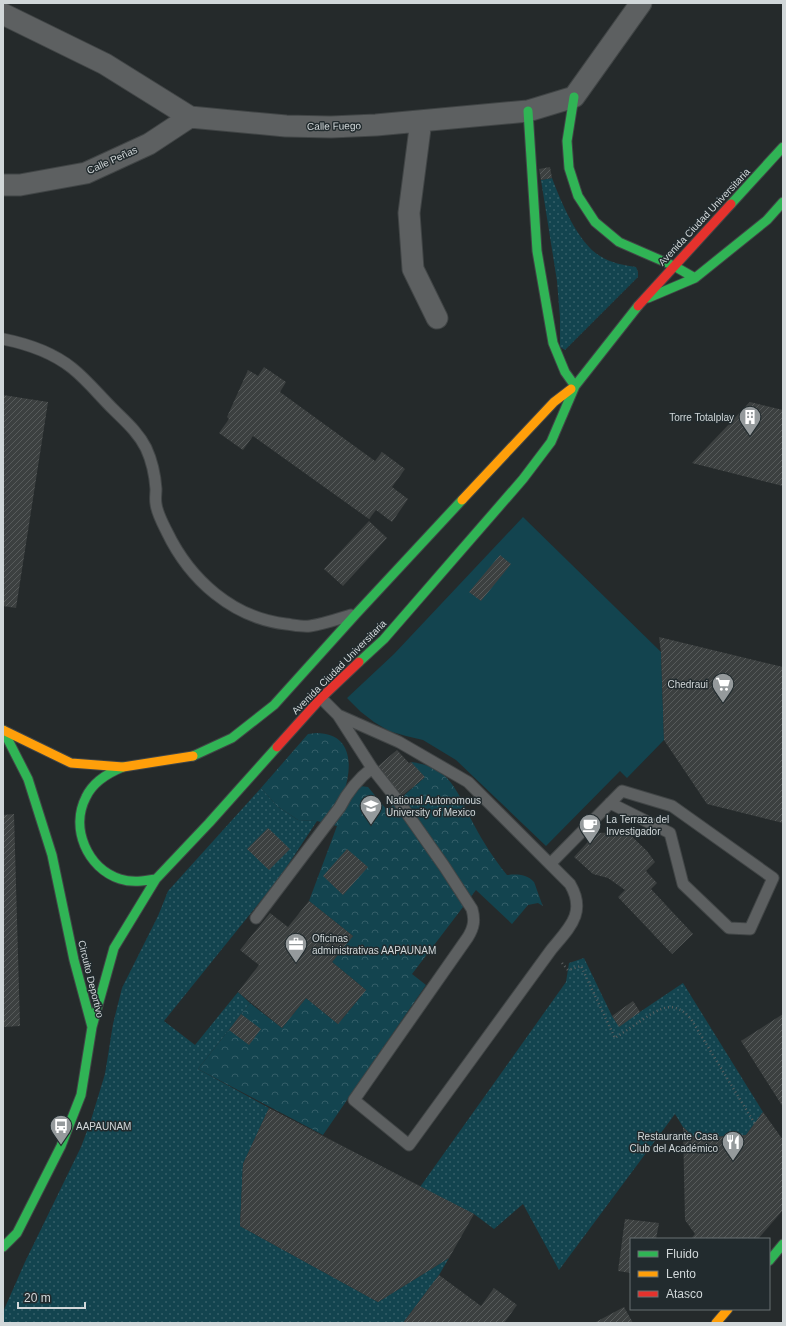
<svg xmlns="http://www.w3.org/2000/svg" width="786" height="1326" font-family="Helvetica,sans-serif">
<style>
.grass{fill:url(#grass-dots)}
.forest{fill:url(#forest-crowns)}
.park{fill:#13444f}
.building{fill:url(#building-hatch)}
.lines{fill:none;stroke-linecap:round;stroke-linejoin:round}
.lane-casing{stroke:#414546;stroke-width:13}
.street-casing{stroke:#414546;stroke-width:23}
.fast-casing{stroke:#414546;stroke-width:11}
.slow-casing{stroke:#414546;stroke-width:11}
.jam-casing{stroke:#414546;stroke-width:11}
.path{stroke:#5c6061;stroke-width:2.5;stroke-dasharray:1 3;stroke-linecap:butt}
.lane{stroke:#5d6061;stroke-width:11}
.street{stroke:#5d6061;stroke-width:21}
.fast{stroke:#30b455;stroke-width:9}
.slow{stroke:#ff9f0a;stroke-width:9}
.jam{stroke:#e5322d;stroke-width:9}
.labels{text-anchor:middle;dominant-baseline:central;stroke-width:3;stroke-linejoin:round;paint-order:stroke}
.street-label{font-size:10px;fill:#d1d7d9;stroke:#222b2e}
.poi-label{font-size:10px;fill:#d1d7d9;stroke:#222b2e;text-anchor:start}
</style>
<defs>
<pattern id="grass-dots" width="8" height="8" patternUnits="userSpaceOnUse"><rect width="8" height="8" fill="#13444f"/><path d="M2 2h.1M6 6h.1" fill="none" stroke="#345e68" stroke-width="1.8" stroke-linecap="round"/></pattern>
<pattern id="forest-crowns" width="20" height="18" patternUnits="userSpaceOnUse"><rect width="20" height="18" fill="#13444f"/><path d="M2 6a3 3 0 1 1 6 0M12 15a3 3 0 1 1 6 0" fill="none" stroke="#345e68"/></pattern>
<pattern id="building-hatch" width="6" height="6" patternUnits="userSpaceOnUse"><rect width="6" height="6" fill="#3c4040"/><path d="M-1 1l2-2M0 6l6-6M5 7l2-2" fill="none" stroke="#575b5b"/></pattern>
</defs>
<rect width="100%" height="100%" fill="#252a2b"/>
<path class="grass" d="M552,178c9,24 26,65 48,78 11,7 23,9 36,11l2,5v5l-73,73 -5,-3v-29l-3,-37 -16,-101z
M261,788l16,18 21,14 19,1 -37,56 -116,144 31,24 43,-53 12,11 -52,66 71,39 -26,56 -3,62 138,76 71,-44 -10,17 -36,48h-400v-11l22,-50 56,-115 9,-24 15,-49 8,-50 9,-36 36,-72 10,-25z
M584,958l28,58 7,10 64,-43 80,129 -17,23 -51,3 -12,-11 -8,-13 -116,156 -36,-66 -29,25 -20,-15 -54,-27 146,-205 3,-19z"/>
<path class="forest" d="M316,733c36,0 37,32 28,59l16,-6 8,1 19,23 37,-32 -13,-16c40,5 46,30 62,61 10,19 21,36 34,52 9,-1 20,-1 27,7 1,2 7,20 9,24l-5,-3 -10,2 -16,19 -36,-34 -64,84 14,11 -103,150 -125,-66 52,-66 32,25 24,-30 32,26 28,-34 -34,-28 21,-26 -44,-35 28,-75 -20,-5 -19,-1 -21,-14 -16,-18 47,-54z"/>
<path class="park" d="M523,517l138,135 3,88 -37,38 -7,-7 -74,75 -90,-86 -33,-20 -17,-4 -17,-5 -15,-9 -13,-10 -14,-14 47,-44z"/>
<path class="building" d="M550,167l2,11 -11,2 -2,-11z
M264,367l22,15 -6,10 95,69 7,-9 23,17 -13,18 16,12 -16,23 -16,-12 -7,9 -116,-83 -10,14 -24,-17 10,-14 -2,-2 21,-47 10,6z
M3,395l45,7 -32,206 -13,-2z
M750,402l33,8v76l-91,-23z
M369,521l18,17 -44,48 -19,-17z
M500,555l11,9 -30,37 -12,-9z
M659,637l124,30v156l-76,-19 -43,-64 -3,-88z
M397,750l12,13 2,-1 14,15 -23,19 -25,-29z
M14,814l6,212 -17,1v-212z
M268,828l22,21 -21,21 -22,-21z
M627,832l20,19 8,11 -9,9 11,12 -6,6 42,45 -21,20 -54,-57 7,-7 -17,-12 -15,-4 -19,-17 22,-24z
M347,849l21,18 -25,28 -20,-19z
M309,901l44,35 -21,26 34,28 -28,34 -32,-26 -24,30 -44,-36 21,-27 -19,-15 30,-37 18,14z
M633,1001l7,11 -21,15 -7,-11z
M241,1014l20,15 -12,16 -20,-15z
M783,1014v93l-42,-66z
M269,1108l205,106 -25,44 -71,44 -138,-76 3,-62z
M763,1112l20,28v70l-25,29h-67l4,-5 -10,-14 -2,-93 12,11 51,-3z
M625,1219l34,4 -3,16h-25v34l-13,-2z
M439,1275l42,31 13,-18 23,17 -13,18h-101z
M624,1307l9,16h-39z"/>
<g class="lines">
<g class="lane-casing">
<path id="lane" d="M3,339c25,5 49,13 69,29 15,12 27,27 41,41 12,12 25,23 33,39 6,13 9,27 10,41 0,5 -1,10 0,15 1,9 7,20 11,28 23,48 66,86 119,92 8,1 17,3 24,2 14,-2 28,-7 41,-11
M321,698l17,17
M338,715l61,27 69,40 102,102c17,29 -1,44 -19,66l-142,195 -55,-45 114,-163c6,-10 7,-17 4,-28l-28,-43 -45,-64 -27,-34z
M550,864l72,-73 50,15 101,72 -23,51 -21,-1 -46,-44 -13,-51 -60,-30
M256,918l84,-111c8,-16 18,-28 32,-39"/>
</g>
<g class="street-casing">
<path id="street" d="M3,14l102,50 85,53 96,9 45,1 45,-2 152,-14 46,-14 67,-94
M421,121l-12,92 4,56 24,49
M3,185h17l66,-12 63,-29 41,-27"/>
</g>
<g class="fast-casing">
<path id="fast" d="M574,97l-7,44 2,27 9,28 17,26 24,20 55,24 21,12
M528,111l9,140 16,92 12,29 10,14
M731,204l52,-57
M648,298l47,-20 72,-58 16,-18
M359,662l25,-23 139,-160 28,-37 24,-56 63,-80
M3,730l25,49 24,76 22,105 18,67 -11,68 -20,51 -44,87 -14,14
M193,756l39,-18 42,-33 82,-91 106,-114
M123,767c-15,6 -30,15 -37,30 -16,31 1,71 34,82 12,4 24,2 36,0
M92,1027l22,-79 42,-69 53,-56 68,-76
M769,1261l14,-17"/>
</g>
<g class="slow-casing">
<path id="slow" d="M462,500l92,-98 17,-13
M3,730l68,33 52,4 70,-11
M716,1323l12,-14"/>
</g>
<g class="jam-casing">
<path id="jam" d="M638,306l93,-102
M277,747l44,-49 38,-36"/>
</g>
<path class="path" d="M562,963l6,7 13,-4 34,72c9,-6 18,-12 27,-18 18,-12 32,-21 49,-1l64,105"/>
<use href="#lane" class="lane"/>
<use href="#street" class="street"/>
<use href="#fast" class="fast"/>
<use href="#slow" class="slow"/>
<use href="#jam" class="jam"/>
</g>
<defs>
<g id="building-pin" transform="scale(1.15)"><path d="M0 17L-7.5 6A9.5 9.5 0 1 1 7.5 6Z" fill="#959a9c" stroke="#222b2e"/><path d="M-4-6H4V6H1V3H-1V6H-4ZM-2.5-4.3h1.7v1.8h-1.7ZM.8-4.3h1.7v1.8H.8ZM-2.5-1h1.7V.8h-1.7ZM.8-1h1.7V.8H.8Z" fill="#fff"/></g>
<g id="supermarket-pin" transform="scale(1.15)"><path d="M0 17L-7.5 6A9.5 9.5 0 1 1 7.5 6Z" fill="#959a9c" stroke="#222b2e"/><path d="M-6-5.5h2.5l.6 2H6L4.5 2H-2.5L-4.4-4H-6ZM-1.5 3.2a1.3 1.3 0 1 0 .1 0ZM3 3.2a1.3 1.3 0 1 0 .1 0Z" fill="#fff"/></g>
<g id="university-pin" transform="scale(1.15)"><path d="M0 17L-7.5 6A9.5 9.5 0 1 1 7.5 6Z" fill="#959a9c" stroke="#222b2e"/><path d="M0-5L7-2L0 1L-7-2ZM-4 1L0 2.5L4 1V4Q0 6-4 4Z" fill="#fff"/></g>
<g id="cafe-pin" transform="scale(1.15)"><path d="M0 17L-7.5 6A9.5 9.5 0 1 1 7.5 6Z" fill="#959a9c" stroke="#222b2e"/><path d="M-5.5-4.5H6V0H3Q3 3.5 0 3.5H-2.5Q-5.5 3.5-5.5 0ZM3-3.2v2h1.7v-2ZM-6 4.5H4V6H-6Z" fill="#fff"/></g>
<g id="office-pin" transform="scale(1.15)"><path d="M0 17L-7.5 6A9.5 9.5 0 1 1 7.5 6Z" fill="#959a9c" stroke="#222b2e"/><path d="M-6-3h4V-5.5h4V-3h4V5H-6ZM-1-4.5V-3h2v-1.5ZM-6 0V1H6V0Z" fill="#fff"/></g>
<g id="bus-pin" transform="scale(1.15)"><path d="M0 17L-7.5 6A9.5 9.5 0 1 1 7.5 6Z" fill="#959a9c" stroke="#222b2e"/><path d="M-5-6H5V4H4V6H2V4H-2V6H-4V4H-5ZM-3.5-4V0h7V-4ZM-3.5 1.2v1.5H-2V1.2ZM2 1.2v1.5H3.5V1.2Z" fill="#fff"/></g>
<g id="restaurant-pin" transform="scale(1.15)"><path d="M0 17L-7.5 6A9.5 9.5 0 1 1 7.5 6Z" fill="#959a9c" stroke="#222b2e"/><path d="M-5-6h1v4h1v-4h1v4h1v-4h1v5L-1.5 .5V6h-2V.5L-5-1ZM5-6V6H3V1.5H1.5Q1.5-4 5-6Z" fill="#fff"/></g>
</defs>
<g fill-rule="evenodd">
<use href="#building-pin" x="750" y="417"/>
<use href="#supermarket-pin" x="723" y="684"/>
<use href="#university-pin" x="371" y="806"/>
<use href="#cafe-pin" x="590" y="825"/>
<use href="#office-pin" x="296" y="944"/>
<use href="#bus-pin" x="61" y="1126"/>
<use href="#restaurant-pin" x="733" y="1142"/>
</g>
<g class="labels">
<g class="street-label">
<text transform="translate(334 126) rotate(-1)">Calle Fuego</text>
<text transform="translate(112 160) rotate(-24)">Calle Peñas</text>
<text transform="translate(704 217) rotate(-47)">Avenida Ciudad Universitaria</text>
<text transform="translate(339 667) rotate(-45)">Avenida Ciudad Universitaria</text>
<text transform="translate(91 979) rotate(76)">Circuito Deportivo</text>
</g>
<g class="poi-label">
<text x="734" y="417" text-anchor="end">Torre Totalplay</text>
<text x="708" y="684" text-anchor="end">Chedraui</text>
<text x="386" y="800">National Autonomous<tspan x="386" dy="12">University of Mexico</tspan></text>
<text x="606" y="819">La Terraza del<tspan x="606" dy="12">Investigador</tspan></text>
<text x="312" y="938">Oficinas<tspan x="312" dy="12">administrativas AAPAUNAM</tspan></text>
<text x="76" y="1126">AAPAUNAM</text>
<text x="718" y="1136" text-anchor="end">Restaurante Casa<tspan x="718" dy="12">Club del Académico</tspan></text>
</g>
</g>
<rect width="786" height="1326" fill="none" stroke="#d1d7d9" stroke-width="8"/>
<rect x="630" y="1238" width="140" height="72" fill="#222b2e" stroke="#687072"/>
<rect x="638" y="1251" width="20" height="6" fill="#30b455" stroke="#687072"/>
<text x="666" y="1258" font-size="12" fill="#d1d7d9">Fluido</text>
<rect x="638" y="1271" width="20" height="6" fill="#ff9f0a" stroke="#687072"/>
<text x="666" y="1278" font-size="12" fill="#d1d7d9">Lento</text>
<rect x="638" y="1291" width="20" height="6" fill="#e5322d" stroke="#687072"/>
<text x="666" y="1298" font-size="12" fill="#d1d7d9">Atasco</text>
<path d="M18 1302v6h67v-6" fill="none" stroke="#d1d7d9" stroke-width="2"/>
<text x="24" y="1302" font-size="12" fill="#d1d7d9" stroke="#222b2e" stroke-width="3" paint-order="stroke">20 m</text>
</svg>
